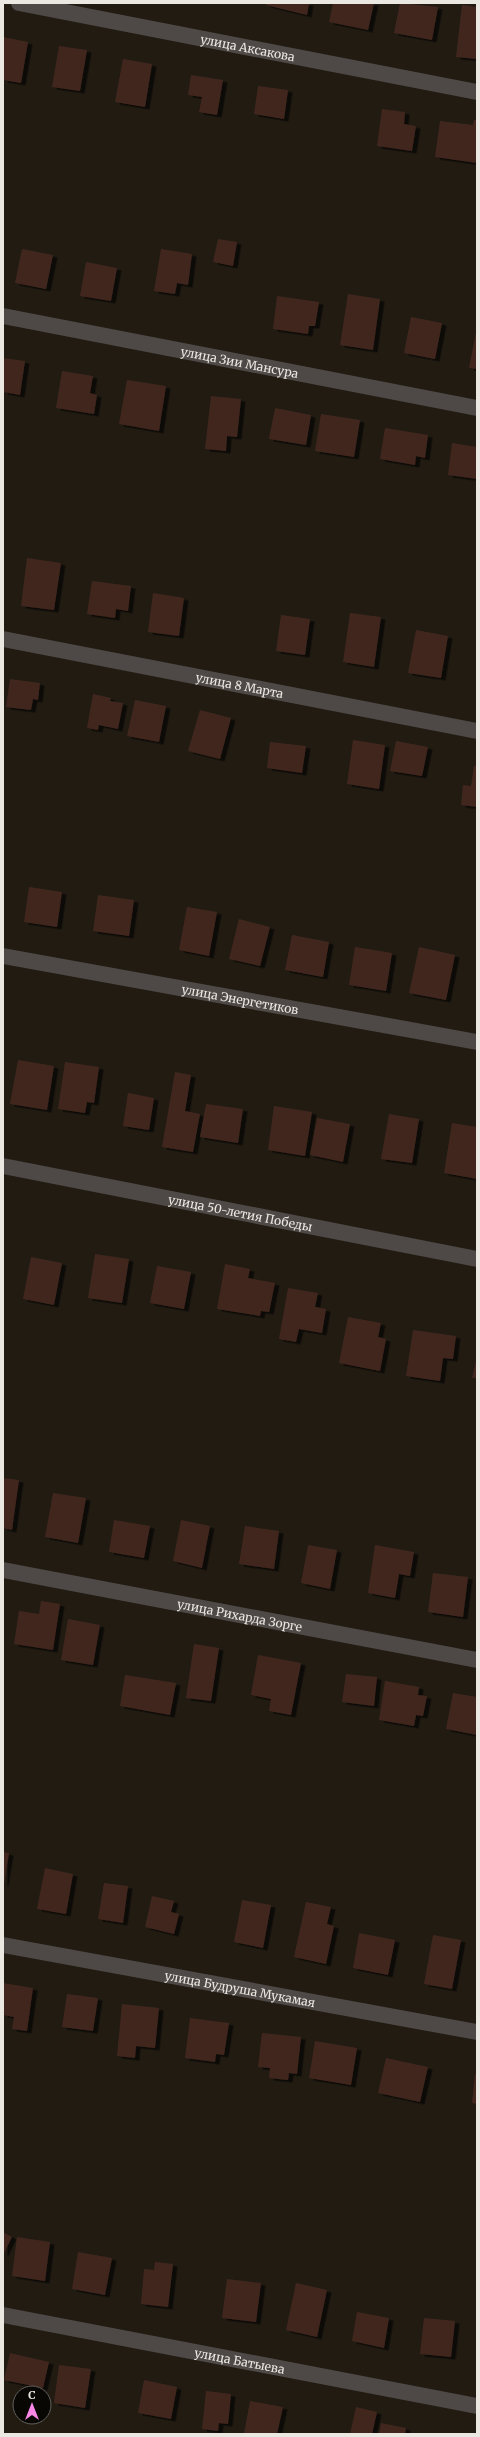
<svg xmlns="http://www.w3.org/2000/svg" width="480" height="2437" font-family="Merriweather,serif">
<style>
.building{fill:#41271f;filter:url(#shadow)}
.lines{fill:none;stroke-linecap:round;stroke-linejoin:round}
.street{stroke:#4e4946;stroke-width:16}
.labels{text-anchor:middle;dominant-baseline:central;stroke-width:3.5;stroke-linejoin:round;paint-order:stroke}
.street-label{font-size:12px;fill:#ebe7e1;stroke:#090704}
</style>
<defs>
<filter id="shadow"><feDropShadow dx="4.5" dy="2.5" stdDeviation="0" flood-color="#0009"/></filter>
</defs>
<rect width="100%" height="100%" fill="#211b12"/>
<path class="building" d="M267,3h42l-2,12 -41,-10z
M333,3h41l-6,27 -39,-8z
M400,3l38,4 -6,33 -38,-7z
M462,5l15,2v52l-21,-2z
M3,37l25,5 -7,41 -18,-3z
M59,46l28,4 -7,41 -28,-4z
M123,59l29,5 -7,43 -30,-5z
M191,75l32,5 -6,35 -18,-3 3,-15 -14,-2z
M258,86l30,4 -4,29 -30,-5z
M382,109l23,3 -1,12 12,2 -4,25 -35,-5z
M474,120h3v43l-42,-6 5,-36 33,4z
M218,239l19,3 -4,24 -20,-4z
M22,249l31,6 -7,34 -31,-6z
M161,249l31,5 -4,31 -11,-2 -2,11 -21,-3z
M86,262l31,6 -6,33 -31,-5z
M348,294l32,5 -7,51 -33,-5z
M277,296l42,6 -4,24h-6l-1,8 -35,-5z
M411,317l31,6 -7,36 -31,-6z
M476,332h1v37l-8,-1z
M3,358l22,3 -5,34 -17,-3z
M62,371l31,5 -3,17 7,2 -3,19 -38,-6z
M127,380l39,6 -7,45 -40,-7z
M211,396l30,3 -4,38 -10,-1 -1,15 -21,-2z
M275,408l36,7 -5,30 -37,-6z
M321,414l39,6 -6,37 -39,-6z
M385,428l43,7 -3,23 -9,-2 -1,9 -35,-6z
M452,443l25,4v32l-29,-4z
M27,558l34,5 -7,47 -33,-4z
M92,581l39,5 -3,25 -12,-2 -1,9 -28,-4z
M153,593l31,5 -5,38 -31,-4z
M350,613l31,4 -7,50 -31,-5z
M281,615l29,4 -5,36 -29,-4z
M416,630l32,6 -7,42 -33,-5z
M10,679l30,4 -2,17 -5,-1 -2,11 -25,-3z
M93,694l18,4 -1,3 13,2 -5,26 -19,-4 -1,5 -11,-2z
M135,700l31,6 -7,36 -32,-6z
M200,710l31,8 -11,41 -32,-8z
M353,740l32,5 -6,44 -32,-5z
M396,741l32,6 -6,29 -32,-5z
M270,742l36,4 -4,27 -35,-5z
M474,766h3v41l-16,-2 2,-20 8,1z
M29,887l33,5 -5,35 -33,-5z
M98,895l36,5 -5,36 -36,-5z
M187,907l30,5 -8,44 -30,-6z
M239,919l31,8 -10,39 -31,-7z
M292,935l37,7 -6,35 -38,-7z
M355,947l37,6 -6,38 -37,-6z
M419,947l36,8 -9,45 -37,-7z
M18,1060l36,6 -7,44 -37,-6z
M65,1062l34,5 -5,36 -7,-1 -2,11 -27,-4z
M175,1072l16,3 -6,36 15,3 -7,38 -31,-5z
M128,1093l26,5 -5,32 -26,-4z
M206,1104l37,5 -5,34 -38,-6z
M274,1106l38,6 -7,44 -37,-6z
M389,1114l30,5 -7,44 -31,-4z
M317,1118l33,6 -7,38 -33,-7z
M452,1123l25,4v52l-33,-6z
M95,1254l34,5 -7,44 -34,-5z
M31,1257l31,6 -8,42 -31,-6z
M225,1264l25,5 -2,9 27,5 -6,29 -8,-1 -1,5 -43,-7z
M157,1266l34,6 -7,37 -34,-6z
M288,1288l30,5 -3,14 11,2 -4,24 -23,-4 -3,13 -17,-3z
M348,1317l33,6 -3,14 8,2 -6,32 -41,-8z
M413,1330l43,6 -3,23 -10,-1 -3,23 -34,-5z
M477,1357v21h-5z
M3,1478l16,2 -7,50 -9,-2z
M53,1493l33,5 -8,45 -33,-6z
M114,1520l36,6 -6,32 -35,-6z
M181,1520l29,6 -8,42 -29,-7z
M245,1526l34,5 -5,38 -35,-5z
M308,1545l29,5 -7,39 -29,-6z
M375,1545l39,7 -4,24 -11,-2 -4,24 -27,-5z
M433,1573l35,4 -5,40 -35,-5z
M41,1601l19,3 -7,46 -39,-6 5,-33 20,3z
M68,1619l32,6 -7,40 -32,-5z
M194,1644l25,4 -8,53 -25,-3z
M258,1655l43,8 -10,52 -22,-4 2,-12 -20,-4z
M346,1674l31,3 -3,29 -32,-4z
M125,1675l51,8 -6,32 -50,-9z
M385,1681l34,6 -1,8 9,1 -4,20 -7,-1 -2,11 -35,-6z
M453,1693l24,4v38l-31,-6z
M3,1852l6,1 -5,31h-1z
M45,1868l28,6 -7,40 -29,-5z
M104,1883l24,3 -5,37 -25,-4z
M152,1896l22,5 -3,11 8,2 -5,20 -29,-7z
M242,1900l29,5 -8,43 -29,-6z
M306,1902l25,5 -4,17 7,2 -8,38 -32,-7z
M359,1933l36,7 -7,35 -35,-7z
M433,1935l28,5 -9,49 -28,-5z
M3,1983l30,5 -6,43 -15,-2 2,-12 -11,-2z
M67,1994l31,4 -5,33 -31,-4z
M122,2004l37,4 -4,40 -19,-2 -1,12 -18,-2z
M190,2018l39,5 -5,32 -8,-1 -1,8 -30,-4z
M262,2033l39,4 -4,37 -8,-1 -1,7 -19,-2 1,-10 -12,-1z
M315,2041l42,7 -6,37 -42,-7z
M386,2058l42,9 -8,35 -42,-9z
M475,2074l2,1v29l-5,-1z
M3,2232l9,5 -9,18z
M17,2237l33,5 -5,39 -33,-5z
M78,2252l34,6 -7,37 -33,-6z
M155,2262l18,2 -5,43 -27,-3 3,-35 10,1z
M227,2279l34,4 -5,39 -34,-4z
M296,2283l31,7 -10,47 -31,-7z
M357,2312l32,6 -5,30 -32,-7z
M424,2318l31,3 -4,36 -31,-3z
M10,2353l39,9 -6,26 -39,-8z
M59,2365l32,4 -6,39 -31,-5z
M144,2380l33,7 -6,32 -33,-6z
M206,2391l25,3 -3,30 -9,-1 -1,8 -16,-2z
M250,2401l33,6 -6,27h-33z
M356,2407l21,5 -5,22h-22z
M381,2423l25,5 -1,6h-26z"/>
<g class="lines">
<g class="street">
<path id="s1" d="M19,3l458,89"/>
<path id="s2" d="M3,316l474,92"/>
<path id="s3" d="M3,639l474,92"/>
<path id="s4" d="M3,956l474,86"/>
<path id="s5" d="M3,1166l474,93"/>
<path id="s6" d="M3,1570l474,90"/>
<path id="s7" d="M3,1945l474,87"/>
<path id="s8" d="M3,2315l474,91"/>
</g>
</g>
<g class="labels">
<g class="street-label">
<text stroke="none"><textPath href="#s1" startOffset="233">улица Аксакова</textPath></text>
<text stroke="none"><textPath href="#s2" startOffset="241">улица Зии Мансура</textPath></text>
<text stroke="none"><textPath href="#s3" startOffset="241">улица 8 Марта</textPath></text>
<text stroke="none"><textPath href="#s4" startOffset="241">улица Энергетиков</textPath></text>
<text stroke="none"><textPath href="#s5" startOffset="242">улица 50-летия Победы</textPath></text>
<text stroke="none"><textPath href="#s6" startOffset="241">улица Рихарда Зорге</textPath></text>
<text stroke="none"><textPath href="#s7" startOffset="241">улица Будруша Мукамая</textPath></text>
<text stroke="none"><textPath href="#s8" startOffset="241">улица Батыева</textPath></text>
</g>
</g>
<rect width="480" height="2437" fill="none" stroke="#ebe7e1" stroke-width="8"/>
<g transform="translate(32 2405)"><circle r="19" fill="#090704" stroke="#63615c"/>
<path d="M0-3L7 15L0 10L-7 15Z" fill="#fa87e7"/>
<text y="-6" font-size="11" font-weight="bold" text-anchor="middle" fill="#ebe7e1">С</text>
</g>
</svg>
